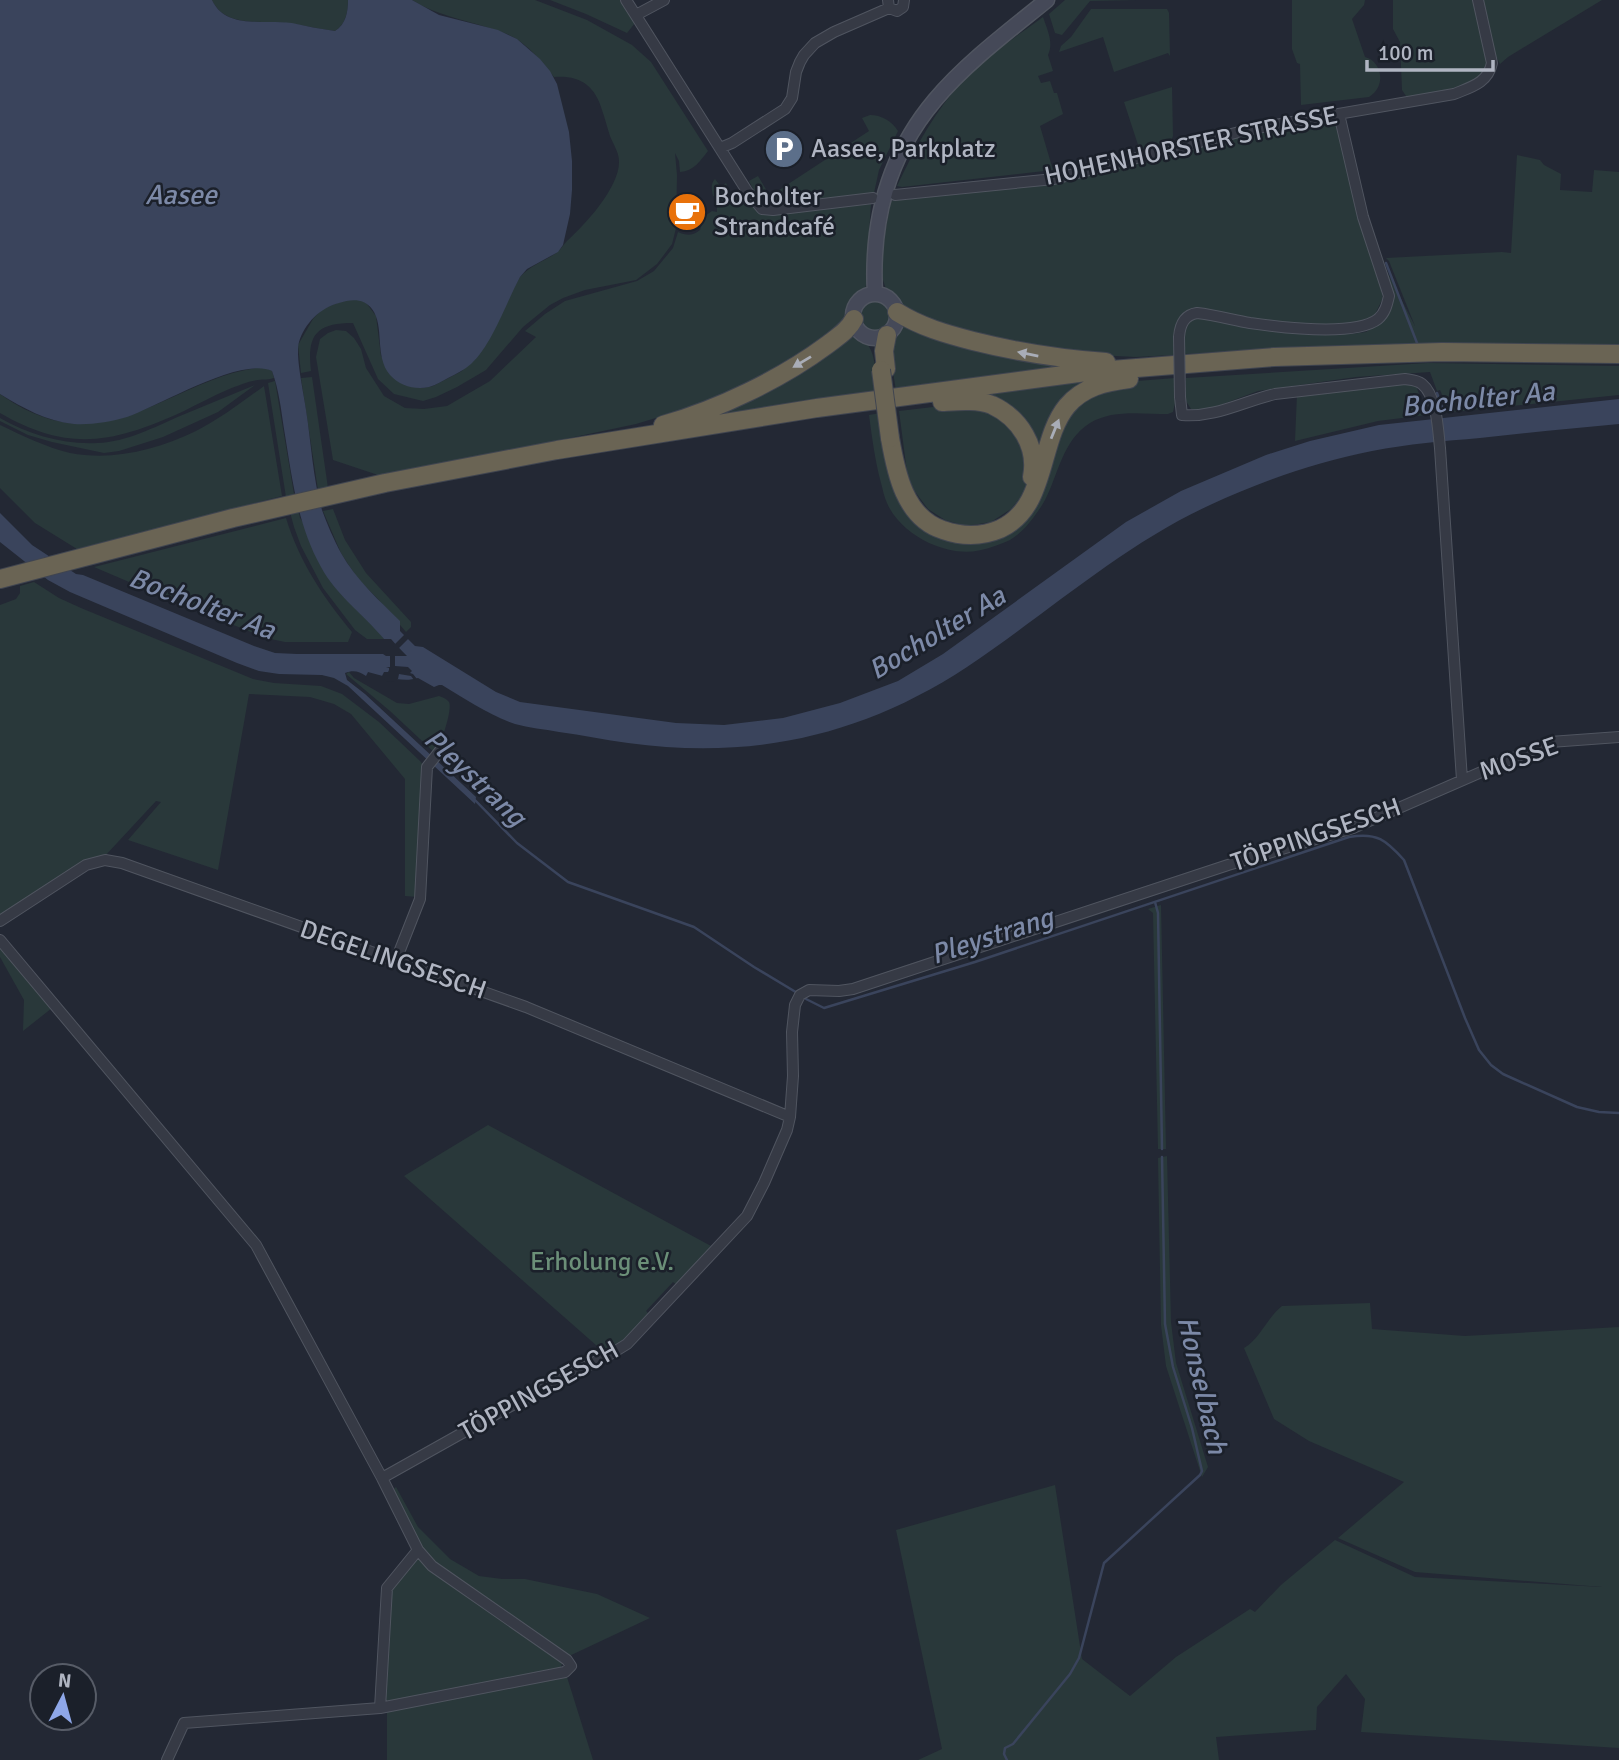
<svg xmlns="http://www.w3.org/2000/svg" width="1619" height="1760" font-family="Signika,sans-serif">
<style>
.green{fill:#29383a}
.water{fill:#3a445c}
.pier{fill:#232834}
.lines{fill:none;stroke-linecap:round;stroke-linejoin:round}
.stream{stroke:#3a445c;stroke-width:2.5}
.street-casing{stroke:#505560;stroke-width:12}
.secondary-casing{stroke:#505560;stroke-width:17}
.highway-casing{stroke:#404550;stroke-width:20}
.street{stroke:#363a45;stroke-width:10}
.secondary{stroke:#454958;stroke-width:14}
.highway{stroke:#6a6454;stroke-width:18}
.street-bridge-casing{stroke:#505560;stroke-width:12;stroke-linecap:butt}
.highway-bridge-casing{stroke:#404550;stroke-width:20;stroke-linecap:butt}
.street-bridge{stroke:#363a45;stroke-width:10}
.highway-bridge{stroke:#6a6454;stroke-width:18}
.oneway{fill:#a9adb7}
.labels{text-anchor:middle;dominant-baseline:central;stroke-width:5;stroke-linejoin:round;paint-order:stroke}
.street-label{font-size:26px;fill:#b0b5c2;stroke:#1b202a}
.poi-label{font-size:26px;fill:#b0b5c2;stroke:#1b202a;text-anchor:start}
.park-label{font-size:26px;fill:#6b8f78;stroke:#1b202a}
.water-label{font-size:28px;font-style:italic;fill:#7c89a7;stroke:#1b202a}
</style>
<rect width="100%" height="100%" fill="#232834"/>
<path class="green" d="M212,0h136c0,12 -2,24 -13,31 -16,-2 -32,-6 -49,-8 -26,-3 -61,5 -74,-23z
M412,0h123l52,20 45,25 19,17 57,89c-8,10 -14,20 -28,21l-1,-11 -4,-8 2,22 -1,53 -4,16 -15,20 -21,16 -51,10 -22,8 -13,7 -27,22 -37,43 -29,17 -21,10 -13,4 -29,-7 -16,-15 -25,-56c-38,0 -46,13 -42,48l-10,2 -3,-28 15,-26 9,-10 15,-6 15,-4 9,1 6,4 9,12 5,40 41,32 11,-2 29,-15 58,-94c11,-12 23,-15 36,-24 4,-3 7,-8 11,-12 18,-16 53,-54 52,-80 0,-9 -6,-17 -9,-25 -3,-9 -5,-18 -8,-26 -7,-25 -23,-35 -48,-33 -12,-15 -23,-29 -39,-39 -8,-5 -17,-7 -26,-10 -27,-9 -53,-13 -77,-28z
M550,0h70l15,23 -8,10 -41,-19z
M1065,0h72l-47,1 -28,34 -7,-2 -6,-19z
M1292,0h73l-1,5 -12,14 13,38c18,5 21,30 4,40l-68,8 -1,-41 -3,-1 -5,-14z
M1393,0h81l6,31 9,24 -6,19 -19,13 -56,12 -6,-9 -2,-48 -7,-13z
M1481,0h121l-94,57 -8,7 -8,-16z
M1091,9h76l2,4 1,43 -2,-3 -54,19 -11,-35 -44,15 2,-6 10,-9z
M1043,17c4,12 11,26 5,38l5,16 -15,5 3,7 9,-2 4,12h3l6,21 -23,12 13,44 -151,17 -5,-1c19,-40 39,-77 69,-109 23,-23 51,-41 77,-60z
M1172,87l1,49 -4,11 -28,7 -17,-52z
M870,115c11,0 22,6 28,16l-19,39 -5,23 -103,11c-12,-1 -17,-13 -22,-23l9,-5 12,20 99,-65 -7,-13z
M1336,119l19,87 24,75 4,17 -9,18 -10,6 -34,3 -37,-1 -59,-8 -33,-8 -9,1 -8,4 -7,8 -3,34 -38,2 -61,-3 -120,-25 -51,-20 -18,-20 -5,-15 2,-30 8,-43 139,-15 60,-11 147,-39 58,-12z
M1517,155l23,5 4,5 17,9 -1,16 32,2 2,-22 25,2v176l-233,1 -43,-4 -158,9 -2,-24 6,-10 10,-4 100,15 52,3 15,-2 15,-10 10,-15 -8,-43 32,62 -26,-65 -3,-3 116,-6 9,1z
M715,179l6,8 5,-4 6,14 5,-2 9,4 23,16 102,-11 -4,58 1,15 -3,12 -10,8 -9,27 -68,44 -45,23 -41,16 -56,17 -252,53 -51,-17 -17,-103 4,-18 8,-6 8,-3 10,1 8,7 7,11 5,19 18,28 21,12 19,1 23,-3 43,-25 46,-44 -11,-6 20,-17 20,-13 72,-20 17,-10 19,-23 5,-16c9,4 14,4 22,-2 4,-11 1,-12 12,-19l5,1v-15l-4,-1c-1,-6 -3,-12 2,-17z
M859 316a17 17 0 1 1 34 0a17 17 0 1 1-34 0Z
M902,321l193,44 -199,26 -7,-45z
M849,337c30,-2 26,38 28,58l-204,31z
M1428,363l191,3v29l-175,18v-2l2,-2 1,-3 -7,-16 -3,1 -7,-19 -74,5 -98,14 -51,19 -16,-1 -5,-8v-23z
M264,367l8,4 2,7c-5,2 -10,1 -16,2 -9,1 -21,6 -31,10 -14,6 -29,14 -43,21 -70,32 -115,42 -184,2v-19c10,7 21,14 33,19 86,38 148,-38 231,-46z
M312,377l16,111 -10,2 -17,-112z
M1107,378l-22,8 -46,78 -7,-22 -61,-46z
M1175,378l-1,20 2,1 -3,13 -5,2c-25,0 -56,-5 -78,9 -28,18 -31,50 -45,77 -8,14 -21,32 -35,40 -4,2 -10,4 -15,6 -24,9 -42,7 -66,-3 -17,-8 -35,-23 -42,-40 -3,-6 -4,-13 -6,-20 -6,-23 -9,-45 -12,-68l11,-2 4,28 50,91 77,-6 43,-92 29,-40 54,-13z
M275,381l19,113 6,24 84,121h-17l-12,-9 -32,-42 -22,-42 -7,-19 -8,-30 -18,-114z
M1410,384l7,4 9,27 -48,6 -83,20 2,-47z
M255,385l-37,27 -55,25 -44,14 -15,2 -52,-11 -24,-7 -28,-14v-3c29,17 65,27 98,25 28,-1 57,-16 82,-27 25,-10 50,-21 75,-31z
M264,386l18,110 -205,53 -42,-26 -35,-35v-63c21,10 48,23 70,28 43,8 87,-3 126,-22 24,-12 46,-29 68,-45z
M950,405l46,6 26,26 8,40 -6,16 -13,16 -20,13 -25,4 -21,-6 -17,-11 -15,-20 -6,-17 -8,-61z
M333,509l12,31 21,33 45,49v5l-5,5 -28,-33 -21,-21 -16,-25 -18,-42z
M286,518c13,43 37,79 66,114l-4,10h-63l-19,-4 -90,-36 -82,-35z
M34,582l25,16 22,10 172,71 21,4 47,3 21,8 37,28 41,39 5,6 -7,130 -13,-1v-117l-54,-65 -17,-10 -24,-7 -61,-3 -31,176 -90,-30 33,-38 -5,-1 -52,56 -18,3 -86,57v-312l16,-6 4,-6v-7z
M349,672l5,6 43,25 12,1 30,-8c3,1 8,3 10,6 4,7 -9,45 -14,51l-45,-42 -44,-37z
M1161,905l5,244h-8l-5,-236 -5,-4z
M0,945l52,63 -29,23 1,-31 -24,-43z
M488,1125l223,121 -34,39 -4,-3 -27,29 3,3 -27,27 -17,12 -201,-177z
M1167,1156l4,166 5,41 32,104 -6,10 -36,-111 -5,-41 -3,-167z
M1370,1303l2,26 93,7 154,-9v421l-258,-16 4,-33 -19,-25 -29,33 -1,23 -100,7 3,23h-301l24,-11 -46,-219 159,-45 27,174 48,37 46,-39 74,-48 5,3 26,-27 54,-45 80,37 187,10 -187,-15 -77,-34 66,-56 -95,-41 -35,-22 -30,-71c16,-9 22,-29 38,-42z
M396,1487l22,40 32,32 29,17 23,3h23l72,15 53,24 -83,39 -116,-73 112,76 -2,7 -6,4 -171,34 6,-114 28,-38 -27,-62z
M567,1677l26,83h-206v-48z"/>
<path class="water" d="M0,0h212c14,30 52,19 80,23 14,3 28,6 43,8 11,-7 13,-19 13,-31h64l27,15 59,15 19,9 23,20 10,12 7,13 12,48 3,29v29l-2,24 -7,31 -5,7 -31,17 -7,8c-14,26 -28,68 -49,87 -7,6 -15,10 -23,14 -6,3 -12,7 -19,9 -14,3 -29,-1 -39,-12 -16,-19 -5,-49 -18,-66 -8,-11 -21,-10 -33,-6 -19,5 -34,20 -40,39 -4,14 5,52 7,68 5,31 7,70 16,100 5,14 12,30 19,43 15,27 38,47 59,68v10l15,15 8,1 73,45 24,10 156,21 48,2 59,-7 57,-15 58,-22 45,-27 183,-132 55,-31 85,-36 44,-14 69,-16 240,-26v25c-46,4 -93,9 -139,14 -36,3 -72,6 -108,13 -56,11 -110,30 -162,54 -89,41 -162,108 -243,162 -105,69 -214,93 -339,76 -23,-3 -46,-8 -69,-11 -15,-3 -30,-4 -44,-8 -26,-9 -50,-25 -73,-39h-3l-5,2 -16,-9c-16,5 -34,-2 -50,-6l-2,4c-7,-5 -13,-6 -21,-3l2,7 18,14 111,103 -1,7 -127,-118 -14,-8 -12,-3 -43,-1 -20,-3 -22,-8 -167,-71 -22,-12 -48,-38v-29l32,32 44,29 7,1 171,71 21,7 22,1h86l3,2h20l-15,-17h-7c-20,-24 -48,-44 -63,-72 -24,-43 -29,-90 -37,-138 -3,-20 -5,-39 -12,-58 -31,-15 -113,35 -145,46 -17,5 -36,8 -53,7 -28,-3 -51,-16 -74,-30z"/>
<path class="pier" d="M405,634l4,4 -10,10 8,8h-12v10l13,1 4,4 -2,2 3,1 4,5 -3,1 -3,-4 -12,-2 -1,5h-3v3l-9,-1 -4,-5 2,-4h4l1,-2v-2l-3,-1h4v-14h9l-6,-7z"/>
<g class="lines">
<path class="stream" d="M1386,263l31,80
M1437,393l6,17
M473,798l44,45 51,39 126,45 60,40 45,27
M1155,902l3,11 4,236
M804,998l20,10 151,-46 374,-125c28,-5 37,3 55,23l61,158 14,32 12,15 12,9 74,33 22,5 20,1
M1007,1760l-3,-6 1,-6 8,-4 57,-70 9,-16 25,-95 96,-88 2,-4 -10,-43 -19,-61 -8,-43 -3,-167"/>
<g class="street-casing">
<path id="street" d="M626,0l121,191 15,18 11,1 100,-12
M888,0l1,8 8,3 6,-4 1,-7
M636,15l28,-15
M720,148l12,-5 53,-34 7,-11 4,-26 4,-10 4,-7 11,-12 19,-11 55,-24
M895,195l159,-16 197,-50 203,-35c17,-7 34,-11 38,-31l-14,-63
M1179,337c1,-12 5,-22 18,-24 18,2 36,7 53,10 28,4 105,14 128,-4 7,-6 9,-14 11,-23l-26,-79 -24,-103
M1180,397l2,18c33,3 62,-14 93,-21l130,-15c6,1 12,1 17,5 15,12 16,46 18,64l22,332
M0,921l86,-56 19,-5 17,3 404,144 264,110
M0,940l256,305 126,233 36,72 14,16 135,94 4,6 -6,6 -185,36 -196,15 -17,37
M396,960l24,-61 7,-132 15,-19
M382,1478l123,-69 109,-57 13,-8 120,-128 17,-33 23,-53 3,-13 3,-41 -1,-44 3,-27 5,-10 9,-5 30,1 14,-2 375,-124 125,-37 197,-86 69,-5
M380,1708l7,-120 31,-38"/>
</g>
<g class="secondary-casing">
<path id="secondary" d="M875,294c-4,-72 12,-137 60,-194 32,-38 74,-69 112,-100
M853 316a22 22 0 1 1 44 0a22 22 0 1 1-44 0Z"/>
</g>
<g class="highway-casing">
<path id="highway" d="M897,312c24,15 49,22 76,29 44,11 88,18 133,21
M886,369l-2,-18 3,-16
M942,402c16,-1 35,-3 50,3 28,13 46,42 40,72
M663,425c56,-16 118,-46 164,-80 10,-8 21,-14 27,-26
M890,438c6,35 15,80 53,92 20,7 38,7 57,-1 48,-22 38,-88 67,-123 16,-19 38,-24 62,-27
M0,579l233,-61 152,-35 172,-33 260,-42 269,-36 188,-15 168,-5 177,2"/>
</g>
<use href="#street" class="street"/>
<use href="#secondary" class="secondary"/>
<use href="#highway" class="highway"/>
<g class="street-bridge-casing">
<path id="street-bridge" d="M1179,337l1,60"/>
</g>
<g class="highway-bridge-casing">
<path id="highway-bridge" d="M881,370l9,68"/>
</g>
<use href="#street-bridge" class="street-bridge"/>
<use href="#highway-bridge" class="highway-bridge"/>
</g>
<defs><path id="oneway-solid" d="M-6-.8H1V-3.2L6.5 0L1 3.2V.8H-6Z" transform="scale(1.75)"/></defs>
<g class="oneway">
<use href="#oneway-solid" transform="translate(1028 354) rotate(-169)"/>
<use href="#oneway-solid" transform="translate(802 362) rotate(149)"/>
<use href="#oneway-solid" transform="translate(1055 429) rotate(-68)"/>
</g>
<defs>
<g id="parking-disc" transform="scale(2.0125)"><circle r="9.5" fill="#5c6f8a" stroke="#1b202a"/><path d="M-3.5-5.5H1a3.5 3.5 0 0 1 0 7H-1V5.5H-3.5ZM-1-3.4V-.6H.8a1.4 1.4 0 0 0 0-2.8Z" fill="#fff"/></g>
<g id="cafe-disc" transform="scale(2.0125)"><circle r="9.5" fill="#e8710a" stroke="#1b202a"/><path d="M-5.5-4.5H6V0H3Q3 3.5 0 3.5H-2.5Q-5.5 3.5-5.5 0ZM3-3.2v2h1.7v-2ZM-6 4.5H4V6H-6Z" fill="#fff"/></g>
</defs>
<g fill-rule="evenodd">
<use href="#parking-disc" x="784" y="149"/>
<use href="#cafe-disc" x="687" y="212"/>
</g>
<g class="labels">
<g class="street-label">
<text transform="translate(1191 146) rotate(-12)">HOHENHORSTER STRASSE</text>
<text transform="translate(1519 759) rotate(-20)">MOSSE</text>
<text transform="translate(1316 835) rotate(-19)">TÖPPINGSESCH</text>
<text transform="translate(393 960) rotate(19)">DEGELINGSESCH</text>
<text transform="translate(539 1391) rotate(-29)">TÖPPINGSESCH</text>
</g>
<g class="poi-label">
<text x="811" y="149">Aasee, Parkplatz</text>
<text x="714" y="197">Bocholter<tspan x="714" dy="30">Strandcafé</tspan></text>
</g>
<g class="park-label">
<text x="602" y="1262">Erholung e.V.</text>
</g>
<g class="water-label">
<text x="181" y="195">Aasee</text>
<text transform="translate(1478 399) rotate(-6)">Bocholter Aa</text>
<text transform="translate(202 604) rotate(21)">Bocholter Aa</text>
<text transform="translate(937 633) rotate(-31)">Bocholter Aa</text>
<text transform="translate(475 778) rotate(43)">Pleystrang</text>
<text transform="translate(992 936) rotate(-18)">Pleystrang</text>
<text transform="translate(1202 1385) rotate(77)">Honselbach</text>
</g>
</g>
<g transform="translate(63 1697) rotate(6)"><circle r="33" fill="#1b202a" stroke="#575c67" stroke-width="2"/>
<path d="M0-5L12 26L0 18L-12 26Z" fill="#8ea7e9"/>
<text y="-10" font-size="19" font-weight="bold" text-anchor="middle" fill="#b0b5c2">N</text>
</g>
<path d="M1367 60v10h126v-10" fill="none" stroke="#b0b5c2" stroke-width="3.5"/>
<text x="1378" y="60" font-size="21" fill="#b0b5c2" stroke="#1b202a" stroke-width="5" paint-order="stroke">100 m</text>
</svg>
